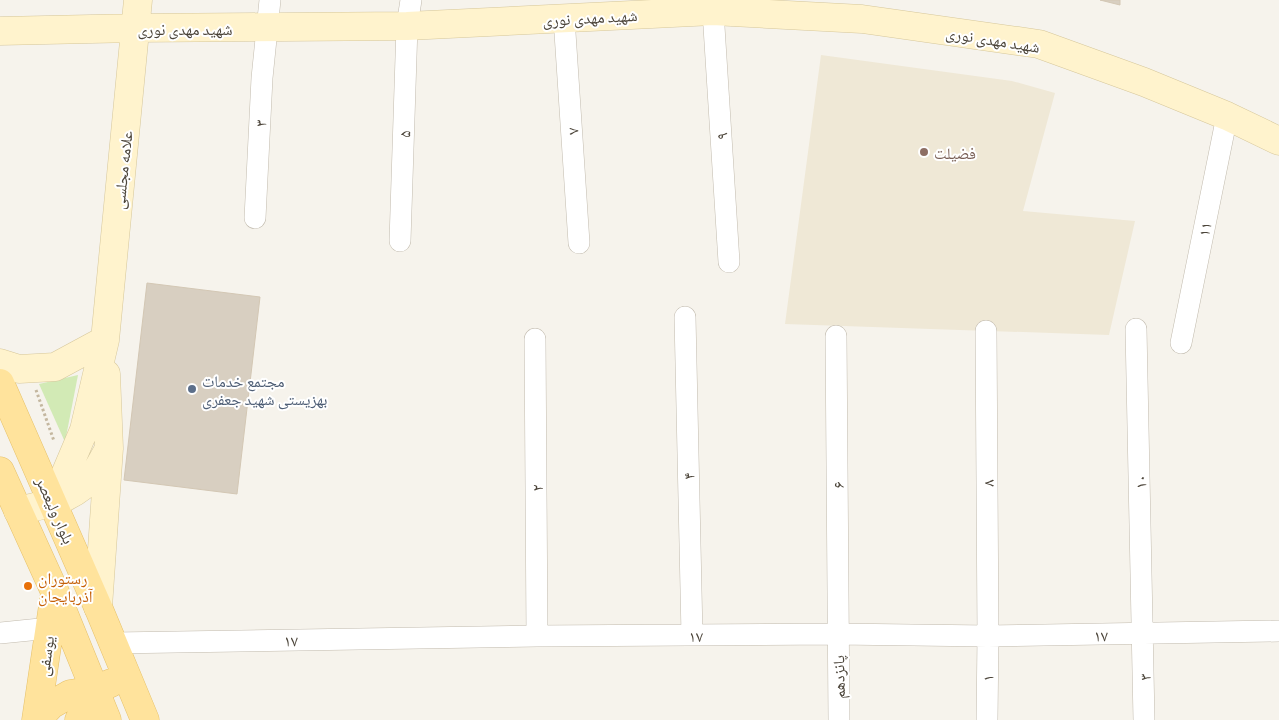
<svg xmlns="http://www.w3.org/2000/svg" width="1279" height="720" font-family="Barlow,'Noto Naskh Arabic',sans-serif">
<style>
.education{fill:#efe8d6}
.green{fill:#d2eab5}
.building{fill:#d8cfc1;stroke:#d3c7b4}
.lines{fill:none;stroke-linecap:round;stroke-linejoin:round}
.minor-casing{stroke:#c2bbae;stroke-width:22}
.secondary-casing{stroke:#d6c79b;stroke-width:29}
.primary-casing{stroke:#e6c16a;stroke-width:29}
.path{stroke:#c4b79f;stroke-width:3;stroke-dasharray:2.5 2.5;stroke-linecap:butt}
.minor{stroke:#fff;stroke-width:21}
.secondary{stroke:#fff3cd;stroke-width:28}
.primary{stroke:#ffe39c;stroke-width:28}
.education-dot{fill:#8d6e63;stroke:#fff;stroke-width:2}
.service-dot{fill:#5c6f8a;stroke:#fff;stroke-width:2}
.food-dot{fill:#e8710a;stroke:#fff;stroke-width:2}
.labels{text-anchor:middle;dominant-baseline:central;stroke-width:4;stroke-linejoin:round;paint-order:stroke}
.street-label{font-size:16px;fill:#4b4439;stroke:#fff}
.education-label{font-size:16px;fill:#785e54;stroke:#fff;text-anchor:start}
.service-label{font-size:16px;fill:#4e5e75;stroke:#fff;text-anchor:start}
.food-label{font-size:16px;fill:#c56008;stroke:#fff;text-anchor:start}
</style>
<rect width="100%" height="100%" fill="#f6f3ec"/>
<path class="education" d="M821,55l191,26 43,12 -32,118 112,10 -26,114 -324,-11z"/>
<path class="green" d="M78,375l-13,67 -26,-58z"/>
<path class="building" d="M1100,0h20v5z
M147,283l113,14 -23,197 -113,-14z"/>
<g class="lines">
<g class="minor-casing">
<path id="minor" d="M713,11l16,251
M564,18l15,225
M255,218l7,-140 8,-78
M400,241l7,-215 4,-26
M685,317l7,318
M1136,329l8,391
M986,331l2,305 -1,84
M836,336l3,384
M535,339l2,297
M1181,343l46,-227
M0,633l50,-5
M114,643l423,-7 300,-2 151,2 291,-5"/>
</g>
<g class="secondary-casing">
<path id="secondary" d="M0,31l136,-3 271,-2 306,-15 149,8 177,25 105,38 83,34 52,25
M0,363l19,6 36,-2 50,-27
M53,503l31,-73 21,-90 33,-340
M18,511c30,-7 58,-12 77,-38 5,-7 9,-16 14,-24
M98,607l11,-159 -3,-74"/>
</g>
<g class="primary-casing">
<path id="primary" d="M0,383l98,224 47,113
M0,471l55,121 52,128
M36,720l19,-128
M37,720l14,-15 19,-11 25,-4 16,-7
M79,720l16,-30"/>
</g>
<path class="path" d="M36,390l18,51"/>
<use href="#minor" class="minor"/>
<use href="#secondary" class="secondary"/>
<use href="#primary" class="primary"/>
</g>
<circle class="education-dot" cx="924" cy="152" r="5"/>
<circle class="service-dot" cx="192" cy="389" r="5"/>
<circle class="food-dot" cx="28" cy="586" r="5"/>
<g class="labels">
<g class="street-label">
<text transform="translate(590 17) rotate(-3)">شهید مهدی نوری</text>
<text x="185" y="28">شهید مهدی نوری</text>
<text transform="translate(993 39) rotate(9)">شهید مهدی نوری</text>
<text transform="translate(260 123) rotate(-87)">۳</text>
<text transform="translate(572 131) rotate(-94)">۷</text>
<text transform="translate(404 134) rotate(-88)">۵</text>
<text transform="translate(721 136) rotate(-94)">۹</text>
<text transform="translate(122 170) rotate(-84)">علامه مجلسی</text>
<text transform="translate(1204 229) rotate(-79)">۱۱</text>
<text transform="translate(688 476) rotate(-91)">۴</text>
<text transform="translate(1140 482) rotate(-91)">۱۰</text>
<text transform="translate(987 483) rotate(-90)">۸</text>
<text transform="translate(837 485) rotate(-90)">۶</text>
<text transform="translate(536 488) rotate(-90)">۲</text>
<text transform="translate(56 510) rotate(66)">بلوار ولیعصر</text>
<text x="696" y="635">۱۷</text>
<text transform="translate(1101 635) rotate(-1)">۱۷</text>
<text transform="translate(291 640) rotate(-1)">۱۷</text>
<text transform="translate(45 656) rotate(-82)">یوسفی</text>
<text transform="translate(838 677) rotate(-91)">پانزدهم</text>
<text transform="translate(1144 677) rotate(-90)">۳</text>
<text transform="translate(987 678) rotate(-89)">۱</text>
</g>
<g class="education-label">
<text x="934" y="152">فضیلت</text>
</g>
<g class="service-label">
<text x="202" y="380">مجتمع خدمات<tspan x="202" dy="18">بهزیستی شهید جعفری</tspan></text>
</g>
<g class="food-label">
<text x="38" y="577">رستوران<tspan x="38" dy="18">آذربایجان</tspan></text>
</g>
</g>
</svg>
